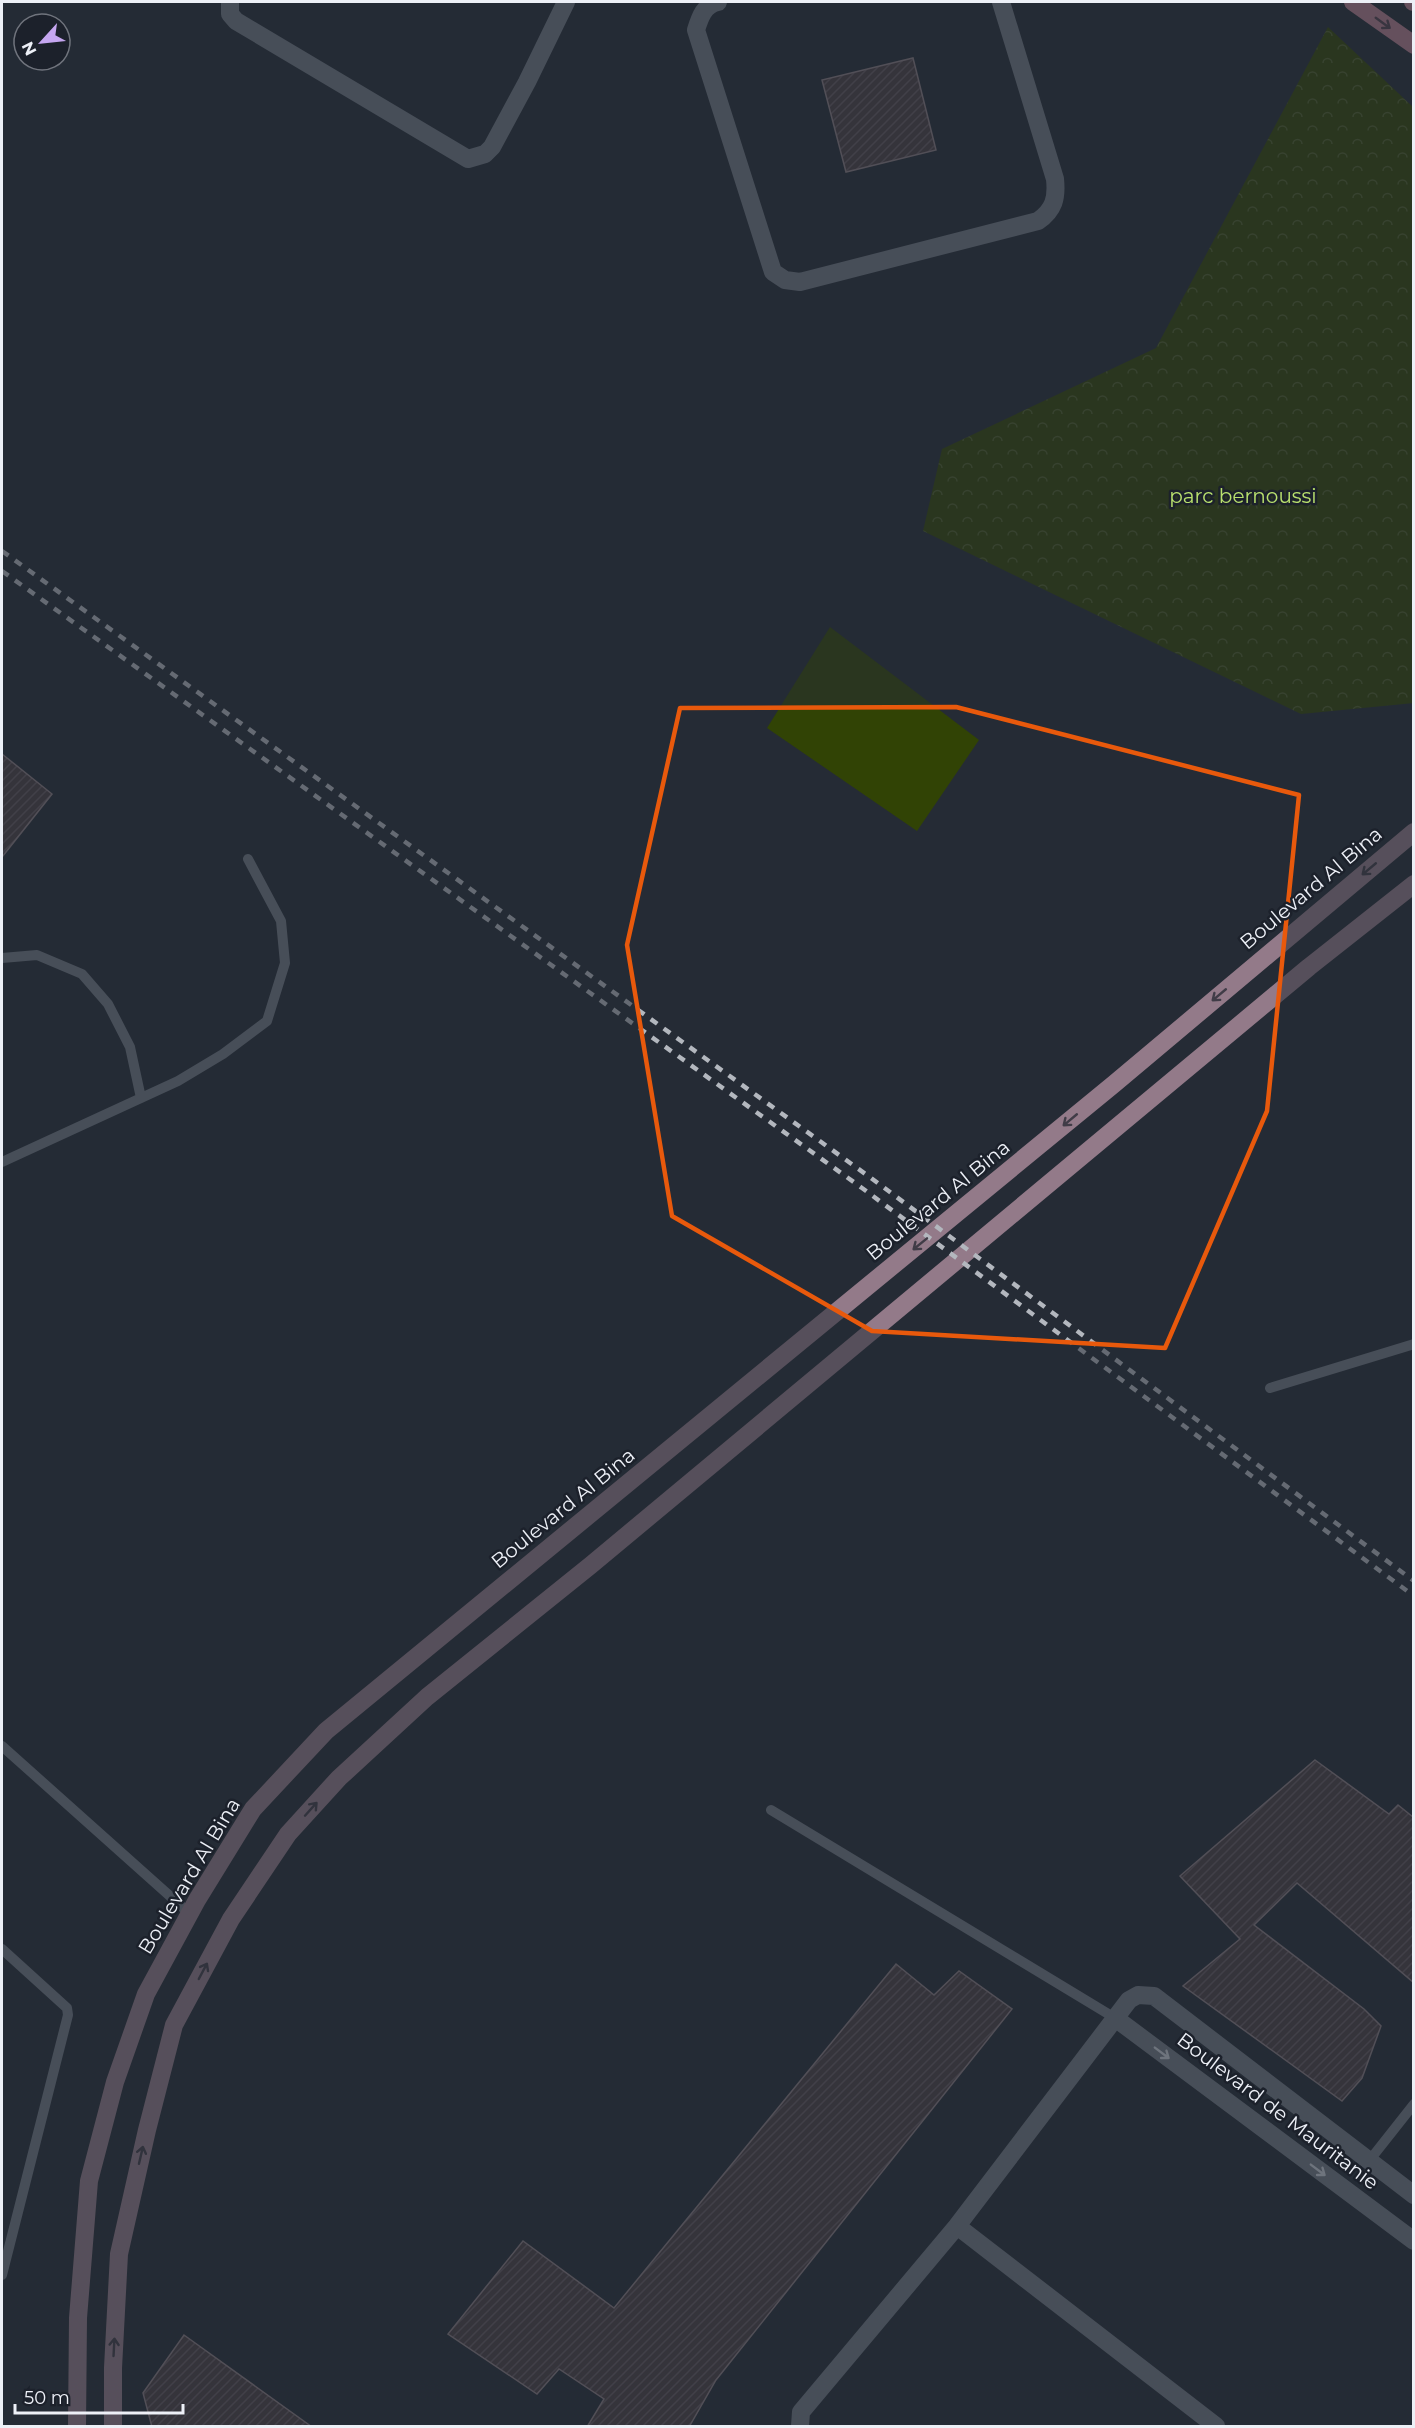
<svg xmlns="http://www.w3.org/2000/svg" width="1415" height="2428" font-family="Montserrat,sans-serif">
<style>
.grass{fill:#314305}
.forest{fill:url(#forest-crowns)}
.building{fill:url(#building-hatch);stroke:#887a80;stroke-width:1.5}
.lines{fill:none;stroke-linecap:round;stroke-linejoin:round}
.service{stroke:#717884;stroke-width:10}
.minor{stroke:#717884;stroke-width:18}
.secondary{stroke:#937a89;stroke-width:18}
.primary{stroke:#b47c8e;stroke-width:18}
.rail{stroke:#b3b7be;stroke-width:4.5;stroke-dasharray:8 8;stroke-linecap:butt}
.oneway{stroke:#51414e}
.oneway2{stroke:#403c47}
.oneway3{stroke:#c8ccd4}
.marked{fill:none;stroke:#e8590c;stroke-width:4.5;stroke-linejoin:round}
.labels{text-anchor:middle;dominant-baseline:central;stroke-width:5;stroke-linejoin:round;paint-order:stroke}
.park-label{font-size:20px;fill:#b9e16e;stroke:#1c212b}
.street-label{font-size:20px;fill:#edf0f7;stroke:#1c212b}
</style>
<defs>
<pattern id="forest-crowns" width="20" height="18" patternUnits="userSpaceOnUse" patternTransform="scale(1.5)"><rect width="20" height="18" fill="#314305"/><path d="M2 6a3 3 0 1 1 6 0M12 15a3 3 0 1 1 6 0" fill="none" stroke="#4f5e2a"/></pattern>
<pattern id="building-hatch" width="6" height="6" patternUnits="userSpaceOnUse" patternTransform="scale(1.5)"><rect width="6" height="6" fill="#4b3e44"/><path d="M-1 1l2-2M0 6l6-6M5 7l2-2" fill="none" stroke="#655a60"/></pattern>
</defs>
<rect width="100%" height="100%" fill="#252b35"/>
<path class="grass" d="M830,627l149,113 -62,91 -150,-103z"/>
<path class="forest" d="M1328,27l85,80 1,596 -113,11 -378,-183 19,-82 214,-101z"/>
<path class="building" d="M913,58l23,92 -90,22 -24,-92z
M2,754l50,40 -50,63z
M1315,1760l74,54 9,-9 15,12v165l-116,-99 -43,42 110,84 17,17 -19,52 -20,23 -159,-115 57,-47 -60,-63z
M896,1964l38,31 25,-24 53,38 -296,371 -27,47h-102l17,-28 -45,-30 -22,25 -89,-60 75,-93 91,67z
M184,2335l128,92h-160l-9,-34z"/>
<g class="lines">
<path class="service" d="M2,958l35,-3 45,19 26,30 22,43 11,51
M2,1162l176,-81 45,-27 44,-33 18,-58 -4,-42 -33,-62
M1270,1388l144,-44
M2,1746l188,168
M771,1810l344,208
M2,1949l65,59 1,7 -66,260
M1369,2161l45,-57"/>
<path class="minor" d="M230,2v12l6,7 232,138 17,-5 7,-7 35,-65 39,-80
M718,2c-14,3 -18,15 -22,28l77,242 12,8 15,2 238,-61c16,-11 19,-23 17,-42l-54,-177
M1115,2018l299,223
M957,2226l259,200
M800,2426l1,-14 156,-186 172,-226 9,-5 16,1 260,199"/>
<path class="secondary" d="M77,2426l1,-108 11,-137 26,-99 31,-88 51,-94 56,-91 73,-78 788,-647 300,-252
M113,2426v-58l6,-114 28,-124 27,-105 57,-106 57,-85 51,-56 88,-81 164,-132 718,-598 105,-83"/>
<path class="primary" d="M1353,2l61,43
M1413,2h1"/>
<path class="rail" d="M2,551l869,627 543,403
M2,571l860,617 552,408"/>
</g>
<defs><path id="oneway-shaft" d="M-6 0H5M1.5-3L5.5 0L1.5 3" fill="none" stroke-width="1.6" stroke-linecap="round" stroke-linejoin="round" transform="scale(1.5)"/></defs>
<use class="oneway" href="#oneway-shaft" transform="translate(1383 23) rotate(36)"/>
<g class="oneway2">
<use href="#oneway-shaft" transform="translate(1369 869) rotate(140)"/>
<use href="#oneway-shaft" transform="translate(1219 995) rotate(140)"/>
<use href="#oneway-shaft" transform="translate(1070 1120) rotate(140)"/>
<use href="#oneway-shaft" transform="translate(920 1244) rotate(141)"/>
<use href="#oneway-shaft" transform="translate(311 1809) rotate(-48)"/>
<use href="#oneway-shaft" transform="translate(203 1971) rotate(-62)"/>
<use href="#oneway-shaft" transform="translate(141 2155) rotate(-77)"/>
<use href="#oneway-shaft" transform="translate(114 2347) rotate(-87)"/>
</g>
<g class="oneway3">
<use href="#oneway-shaft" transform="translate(1162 2053) rotate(37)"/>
<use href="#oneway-shaft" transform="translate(1318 2170) rotate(37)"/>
</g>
<path d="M0 0H1415V2428H0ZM956,707l343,88 -32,316 -102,237 -293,-17 -200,-115 -45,-271 53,-237z" fill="#252b35" fill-opacity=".55" fill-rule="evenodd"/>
<path class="marked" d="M956,707l343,88 -32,316 -102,237 -293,-17 -200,-115 -45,-271 53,-237z"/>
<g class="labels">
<g class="park-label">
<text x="1243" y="496">parc bernoussi</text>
</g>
<g class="street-label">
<text transform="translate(1311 888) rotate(-40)">Boulevard Al Bina</text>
<text transform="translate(938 1200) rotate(-39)">Boulevard Al Bina</text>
<text transform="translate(563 1508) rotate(-39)">Boulevard Al Bina</text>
<text transform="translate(189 1876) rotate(-59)">Boulevard Al Bina</text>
<text transform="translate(1278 2111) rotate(37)">Boulevard de Mauritanie</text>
</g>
</g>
<rect width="1415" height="2428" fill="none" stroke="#edf0f7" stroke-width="6"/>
<g transform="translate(42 42) rotate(243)"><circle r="28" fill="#1c212b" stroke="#70747d" stroke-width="1.5"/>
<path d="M0-4.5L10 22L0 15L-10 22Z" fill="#c5a6f0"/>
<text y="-9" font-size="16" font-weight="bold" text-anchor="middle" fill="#edf0f7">N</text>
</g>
<path d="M15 2404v9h168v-9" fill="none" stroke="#edf0f7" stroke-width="3"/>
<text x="24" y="2404" font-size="18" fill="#edf0f7" stroke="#1c212b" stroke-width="4.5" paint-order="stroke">50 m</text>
</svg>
